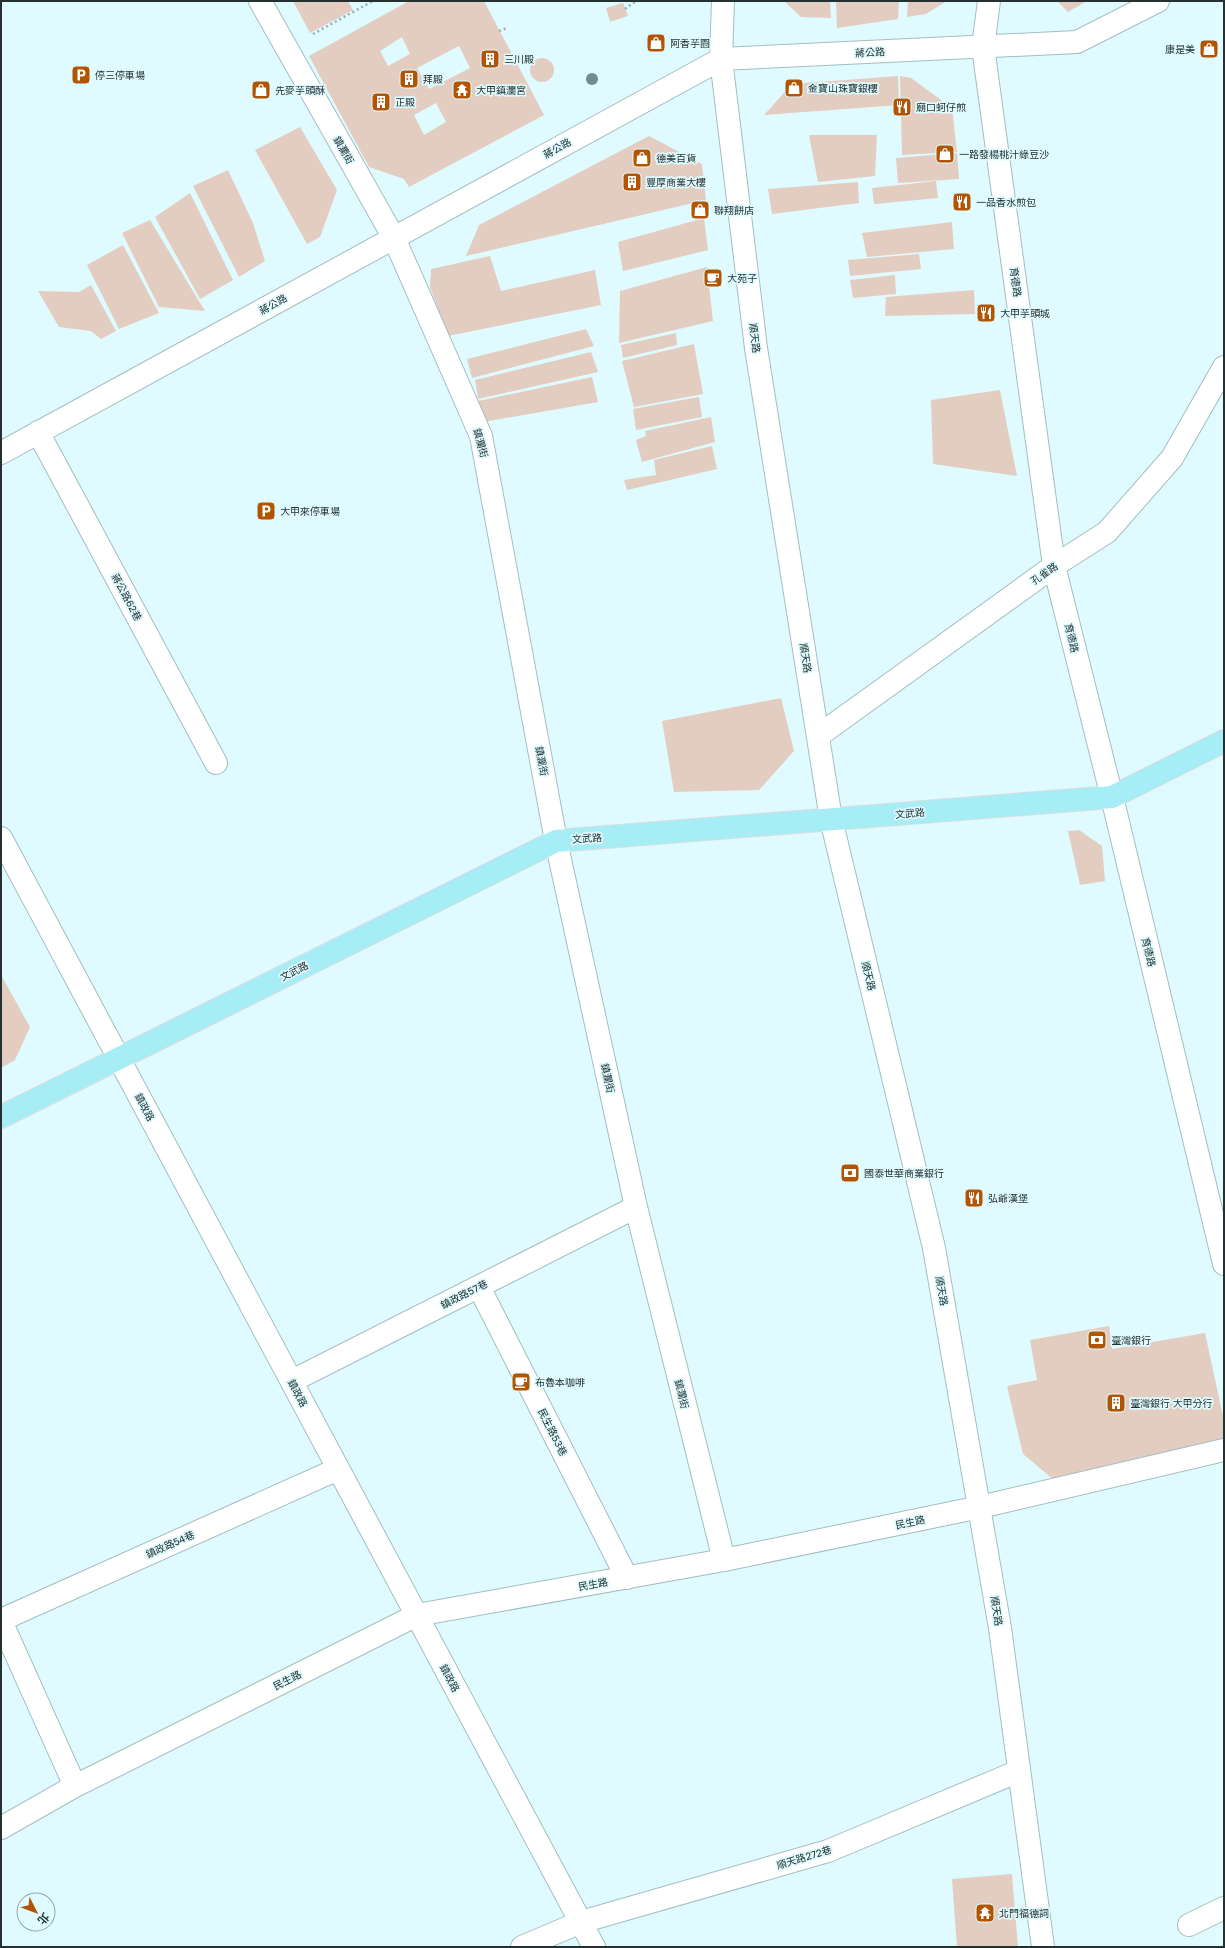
<svg xmlns="http://www.w3.org/2000/svg" width="1225" height="1948" font-family="'Golos Text','Noto Sans TC',sans-serif">
<style>
.building{fill:#e3cdc1;fill-rule:evenodd}
.lines{fill:none;stroke-linecap:round;stroke-linejoin:round}
.minor-casing{stroke:#a3bec1;stroke-width:24}
.major-casing{stroke:#dcdede;stroke-width:24}
.path{stroke:#99afb2;stroke-width:2.5;stroke-dasharray:2 3;stroke-linecap:butt}
.minor{stroke:#fff;stroke-width:22}
.major{stroke:#a7edf5;stroke-width:22}
.tree{fill:#718b8e}
.labels{text-anchor:middle;dominant-baseline:central;stroke-width:3.5;stroke-linejoin:round;paint-order:stroke}
.poi-label{font-size:10px;fill:#253031;stroke:#dffbff;text-anchor:start}
.street-label{font-size:10px;fill:#253031;stroke:#dffbff}
</style>
<rect width="100%" height="100%" fill="#dffbff"/>
<path class="building" d="M293,1h55l5,9 -43,23z
M409,1h75l60,114 -135,72 -5,-8 -35,-12 -60,-111zM402,37l8,17 -22,12 -8,-15zM459,46l11,22 -41,21 -12,-21zM436,103l10,19 -22,13 -10,-20z
M784,1h46l1,17 -30,-1z
M836,1h63l-1,18 -61,9z
M908,1h39l-21,13 -19,3z
M1057,1h30l-19,11z
M623,3l5,13 -18,6 -4,-14z
M530 70a12 12 0 1 1 24 0a12 12 0 1 1-24 0Z
M898,76l1,29 -135,10 28,-31z
M900,76l11,2 41,30 5,44 -55,3z
M300,127l37,63 -17,47 -13,7 -52,-94z
M809,135h68l-2,41 -57,6z
M649,136l53,28 4,36 -240,56 13,-31z
M957,153l2,26 -61,4 -2,-25z
M228,170l25,53 12,38 -26,16 -46,-91z
M936,181l2,17 -64,6 -2,-16z
M858,182l1,21 -87,11 -4,-25z
M190,193l43,87 -33,19 -45,-82z
M704,218l4,32 -85,21 -5,-29z
M150,220l55,91 -46,-4 -37,-74z
M952,222l2,27 -87,8 -5,-24z
M123,245l36,68 -40,16 -32,-64z
M919,254l2,15 -71,7 -2,-16z
M490,256l11,35 94,-21 6,35 -153,31 -18,-49 1,-18z
M707,267l6,54 -94,22 1,-52z
M895,275l1,19 -43,4 -3,-18z
M91,285l25,46 -15,8 -10,-8 -32,-4 -21,-36 41,1z
M974,290l1,24 -90,2 1,-19z
M586,329l8,17 -122,32 -5,-19z
M676,333l1,12 -54,13 -2,-13z
M694,344l9,50 -69,13 -12,-46z
M591,352l7,20 -120,27 -3,-19z
M592,377l6,25 -115,20 -5,-21z
M1000,390l17,86 -84,-12 -2,-64z
M699,397l3,20 -66,13 -3,-21z
M711,417l4,25 -73,20 -6,-22 10,-4 -1,-5z
M712,446l5,23 -90,21 -3,-10 32,-5 -2,-15z
M781,698l13,53 -35,39 -85,2 -12,-71z
M1079,830l23,16 3,35 -25,4 -12,-54z
M1,975l29,52 -15,33 -14,8z
M1109,1326l3,23 93,-16 19,88v19l-171,39 -30,-25 -16,-68 30,-6 -7,-40z
M1012,1874l6,73h-61l-5,-68z"/>
<g class="lines">
<g class="minor-casing">
<path id="minor" d="M260,1l134,237 87,198 75,405 80,366 88,353
M723,1l-2,58 35,289 75,471 103,429 66,380 43,319
M989,1l-6,46 71,519 58,231 112,467
M38,432l178,331
M1,453l720,-394 356,-17 81,-41
M818,736l236,-170 53,-34 65,-74 52,-91
M1,838l593,1109
M479,1287l148,291
M292,1381l344,-174
M1,1620l337,-151
M1,1621l74,165
M1,1828l74,-42 342,-171 307,-55 256,-53 244,-57
M1189,1925l35,-17
M522,1947l59,-25 247,-71 191,-80"/>
</g>
<g class="major-casing">
<path id="major" d="M1,1117l555,-276 556,-44 112,-56"/>
</g>
<path class="path" d="M625,9l11,-8
M499,31l8,-3
M313,34l60,-33"/>
<use href="#minor" class="minor"/>
<use href="#major" class="major"/>
</g>
<circle class="tree" cx="592" cy="79" r="6"/>
<defs>
<g id="shop-square" transform="scale(1)"><rect x="-9" y="-9" width="18" height="18" rx="4" fill="#b25401" stroke="#dffbff"/><path d="M-5-2.5h2.3a2.7 3.5 0 0 1 5.4 0H5L5.5 6h-11ZM-1.5-2.5h3a1.5 2.3 0 0 0-3 0Z" fill="#fff"/></g>
<g id="building-square" transform="scale(1)"><rect x="-9" y="-9" width="18" height="18" rx="4" fill="#b25401" stroke="#dffbff"/><path d="M-4-6H4V6H1V3H-1V6H-4ZM-2.5-4.3h1.7v1.8h-1.7ZM.8-4.3h1.7v1.8H.8ZM-2.5-1h1.7V.8h-1.7ZM.8-1h1.7V.8H.8Z" fill="#fff"/></g>
<g id="parking-square" transform="scale(1)"><rect x="-9" y="-9" width="18" height="18" rx="4" fill="#b25401" stroke="#dffbff"/><path d="M-3.5-5.5H1a3.5 3.5 0 0 1 0 7H-1V5.5H-3.5ZM-1-3.4V-.6H.8a1.4 1.4 0 0 0 0-2.8Z" fill="#fff"/></g>
<g id="temple-square" transform="scale(1)"><rect x="-9" y="-9" width="18" height="18" rx="4" fill="#b25401" stroke="#dffbff"/><path d="M0-6L5-2H3V0L6.5 2.5H4V6H1.5V3h-3V6H-4V2.5H-6.5L-3 0V-2H-5Z" fill="#fff"/></g>
<g id="restaurant-square" transform="scale(1)"><rect x="-9" y="-9" width="18" height="18" rx="4" fill="#b25401" stroke="#dffbff"/><path d="M-5-6h1v4h1v-4h1v4h1v-4h1v5L-1.5 .5V6h-2V.5L-5-1ZM5-6V6H3V1.5H1.5Q1.5-4 5-6Z" fill="#fff"/></g>
<g id="cafe-square" transform="scale(1)"><rect x="-9" y="-9" width="18" height="18" rx="4" fill="#b25401" stroke="#dffbff"/><path d="M-5.5-4.5H6V0H3Q3 3.5 0 3.5H-2.5Q-5.5 3.5-5.5 0ZM3-3.2v2h1.7v-2ZM-6 4.5H4V6H-6Z" fill="#fff"/></g>
<g id="bank-square" transform="scale(1)"><rect x="-9" y="-9" width="18" height="18" rx="4" fill="#b25401" stroke="#dffbff"/><path d="M-6-4H6V4H-6ZM0-2.3a2.3 2.3 0 1 0 0 4.6a2.3 2.3 0 1 0 0-4.6Z" fill="#fff"/></g>
</defs>
<g fill-rule="evenodd">
<use href="#shop-square" x="656" y="43"/>
<use href="#shop-square" x="1209" y="49"/>
<use href="#building-square" x="490" y="59"/>
<use href="#parking-square" x="81" y="75"/>
<use href="#building-square" x="409" y="79"/>
<use href="#shop-square" x="794" y="88"/>
<use href="#shop-square" x="261" y="90"/>
<use href="#temple-square" x="462" y="90"/>
<use href="#building-square" x="381" y="102"/>
<use href="#restaurant-square" x="902" y="107"/>
<use href="#shop-square" x="945" y="154"/>
<use href="#shop-square" x="642" y="158"/>
<use href="#building-square" x="632" y="182"/>
<use href="#restaurant-square" x="962" y="202"/>
<use href="#shop-square" x="700" y="210"/>
<use href="#cafe-square" x="713" y="278"/>
<use href="#restaurant-square" x="986" y="313"/>
<use href="#parking-square" x="266" y="511"/>
<use href="#bank-square" x="850" y="1173"/>
<use href="#restaurant-square" x="974" y="1198"/>
<use href="#bank-square" x="1097" y="1340"/>
<use href="#cafe-square" x="521" y="1382"/>
<use href="#building-square" x="1116" y="1403"/>
<use href="#temple-square" x="985" y="1913"/>
</g>
<g class="labels">
<g class="poi-label">
<text x="670" y="43">阿香芋園</text>
<text x="1195" y="49" text-anchor="end">康是美</text>
<text x="504" y="59">三川殿</text>
<text x="95" y="75">停三停車場</text>
<text x="423" y="79">拜殿</text>
<text x="808" y="88">金寶山珠寶銀樓</text>
<text x="275" y="90">先麥芋頭酥</text>
<text x="476" y="90">大甲鎮瀾宮</text>
<text x="395" y="102">正殿</text>
<text x="916" y="107">廟口蚵仔煎</text>
<text x="959" y="154">一路發楊桃汁綠豆沙</text>
<text x="656" y="158">德美百貨</text>
<text x="646" y="182">豐厚商業大樓</text>
<text x="976" y="202">一品香水煎包</text>
<text x="714" y="210">聯翔餅店</text>
<text x="727" y="278">大苑子</text>
<text x="1000" y="313">大甲芋頭城</text>
<text x="280" y="511">大甲來停車場</text>
<text x="864" y="1173">國泰世華商業銀行</text>
<text x="988" y="1198">弘爺漢堡</text>
<text x="1111" y="1340">臺灣銀行</text>
<text x="535" y="1382">布魯本咖啡</text>
<text x="1130" y="1403">臺灣銀行 大甲分行</text>
<text x="999" y="1913">北門福德詞</text>
</g>
<g class="street-label">
<text transform="translate(870 52) rotate(-3)">蔣公路</text>
<text transform="translate(557 148) rotate(-29)">蔣公路</text>
<text transform="translate(344 150) rotate(60)">鎮瀾街</text>
<text transform="translate(1016 282) rotate(82)">育德路</text>
<text transform="translate(273 304) rotate(-29)">蔣公路</text>
<text transform="translate(755 338) rotate(83)">順天路</text>
<text transform="translate(481 443) rotate(75)">鎮瀾街</text>
<text transform="translate(1044 573) rotate(-35)">孔雀路</text>
<text transform="translate(127 597) rotate(62)">蔣公路62巷</text>
<text transform="translate(1072 638) rotate(76)">育德路</text>
<text transform="translate(806 658) rotate(81)">順天路</text>
<text transform="translate(542 761) rotate(79)">鎮瀾街</text>
<text transform="translate(910 813) rotate(-5)">文武路</text>
<text transform="translate(587 838) rotate(-4)">文武路</text>
<text transform="translate(1149 952) rotate(76)">育德路</text>
<text transform="translate(294 971) rotate(-27)">文武路</text>
<text transform="translate(869 976) rotate(76)">順天路</text>
<text transform="translate(608 1078) rotate(78)">鎮瀾街</text>
<text transform="translate(145 1107) rotate(62)">鎮政路</text>
<text transform="translate(942 1291) rotate(80)">順天路</text>
<text transform="translate(464 1294) rotate(-27)">鎮政路57巷</text>
<text transform="translate(298 1393) rotate(62)">鎮政路</text>
<text transform="translate(682 1394) rotate(76)">鎮瀾街</text>
<text transform="translate(553 1432) rotate(63)">民生路53巷</text>
<text transform="translate(910 1522) rotate(-12)">民生路</text>
<text transform="translate(170 1544) rotate(-24)">鎮政路54巷</text>
<text transform="translate(593 1584) rotate(-10)">民生路</text>
<text transform="translate(997 1611) rotate(81)">順天路</text>
<text transform="translate(450 1678) rotate(62)">鎮政路</text>
<text transform="translate(287 1680) rotate(-27)">民生路</text>
<text transform="translate(804 1857) rotate(-17)">順天路272巷</text>
</g>
</g>
<rect width="1225" height="1948" fill="none" stroke="#253031" stroke-width="4"/>
<g transform="translate(36 1912) rotate(132)"><circle r="19" fill="#dffbff" stroke="#95aaad"/>
<path d="M0-3L7 15L0 10L-7 15Z" fill="#b25401"/>
<text y="-6" font-size="11" font-weight="bold" text-anchor="middle" fill="#253031">北</text>
</g>
</svg>
